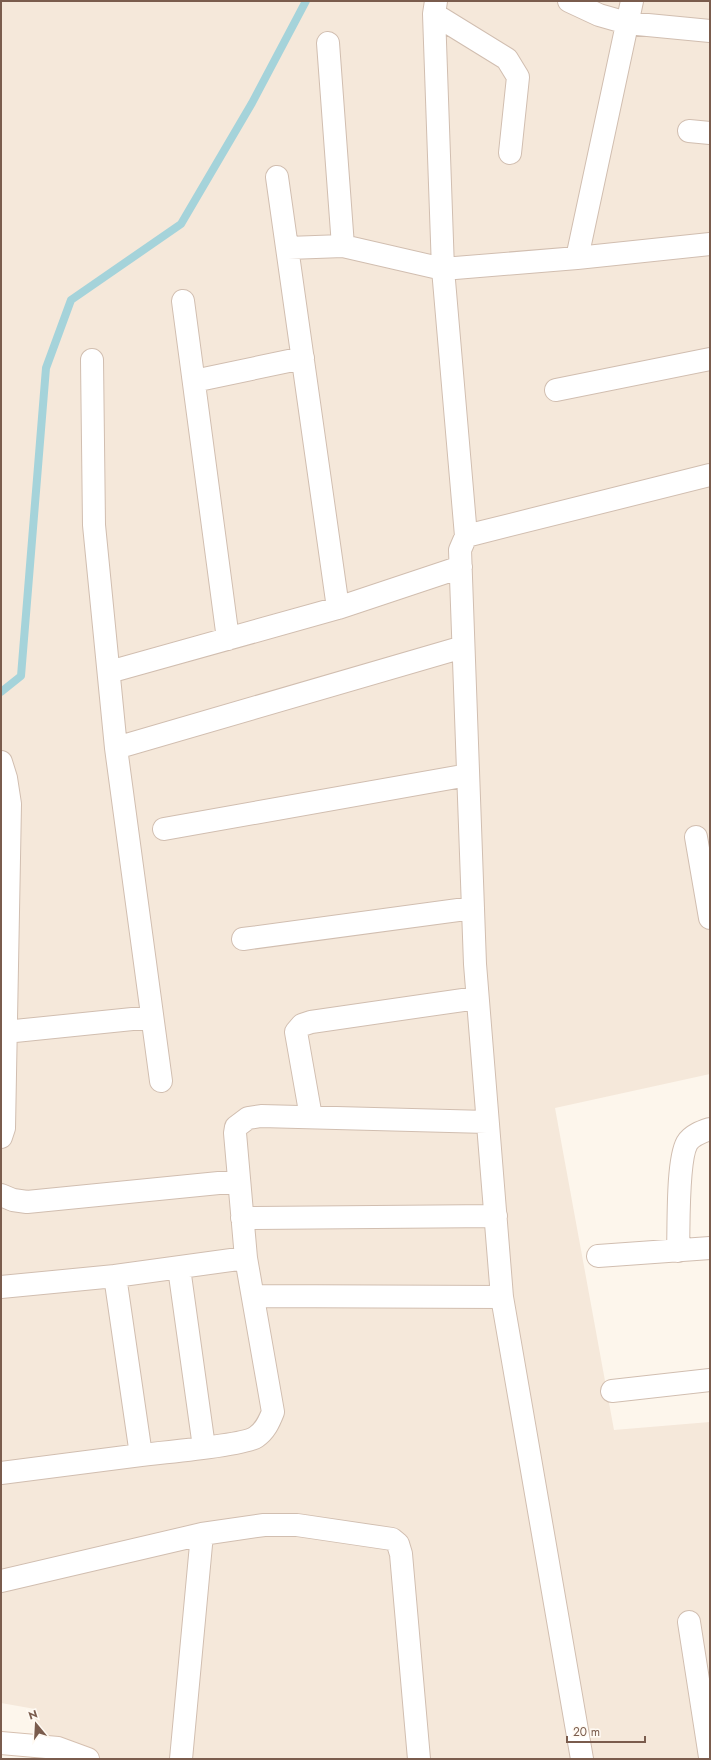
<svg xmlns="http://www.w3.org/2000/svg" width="711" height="1760" font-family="Jost,sans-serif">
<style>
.residential{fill:#f5e8da}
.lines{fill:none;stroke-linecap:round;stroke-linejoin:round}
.stream{stroke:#a5d3da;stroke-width:8}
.street-casing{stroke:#d1beb0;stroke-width:24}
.secondary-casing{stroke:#d6c0b0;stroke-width:24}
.street{stroke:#fff;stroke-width:22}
.secondary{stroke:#fff;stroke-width:22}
</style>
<rect width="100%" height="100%" fill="#fdf6ec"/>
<path class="residential" d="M1,1h709v1073l-155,34 59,322 96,-8v337h-679l4,-50 -34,-6z"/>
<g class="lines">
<path class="stream" d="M1,692l20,-16 25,-308 25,-68 110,-76 71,-121 54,-102"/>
<g class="street-casing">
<path id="street" d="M436,1l-2,13 9,255 23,267
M569,1l30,14 28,8 83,8
M434,14l73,45 11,18 -8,76
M328,43l15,203
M689,131l21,2
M277,177l61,431
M288,248l55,-2 100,23 134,-11 133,-14
M577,258l55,-257
M183,301l45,338
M92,360l2,165 22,223 45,333
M194,381l109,-23
M556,390l154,-31
M109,672l229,-64 123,-41
M116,748l347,-101
M1,762l5,16 4,26 -6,324 -3,9
M164,829l304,-54
M696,837l14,81
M243,939l230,-31
M5,1032l147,-15
M311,1117l-15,-85 6,-7 9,-3 166,-24
M1,1195l12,5 14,2 212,-21
M242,1218l254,-2
M678,1251c1,-24 -1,-90 9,-108 5,-8 14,-11 23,-14
M598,1256l112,-8
M179,1268l25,179
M1,1287l114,-11 131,-18
M253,1296l249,1
M612,1391l98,-11
M141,1455c19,-2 104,-10 115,-18 9,-6 13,-15 17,-25l-27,-154 -11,-125 1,-6 12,-9 13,-2 226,6
M1,1473l140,-18 -26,-179
M1,1581l201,-47 62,-9h33l95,14 6,5 3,10 18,205
M689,1622l21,135
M181,1759l21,-225
M582,1759l-80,-462 -27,-333 -15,-414 6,-14 244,-61"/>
</g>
<g class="secondary-casing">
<path id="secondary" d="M1,1743l57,5 30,11"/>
</g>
<use href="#street" class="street"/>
<use href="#secondary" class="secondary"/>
</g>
<rect width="711" height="1760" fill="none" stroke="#7a5c4d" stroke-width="4"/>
<g transform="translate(36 1724) rotate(342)" stroke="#fffaf3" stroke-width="3" paint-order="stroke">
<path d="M0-3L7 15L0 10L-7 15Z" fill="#7a5c4d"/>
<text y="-6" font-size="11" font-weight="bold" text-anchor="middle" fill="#7a5c4d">N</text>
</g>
<path d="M567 1736v6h78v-6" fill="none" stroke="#7a5c4d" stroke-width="2"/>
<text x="573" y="1736" font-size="12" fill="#7a5c4d" stroke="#fffaf3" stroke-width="3" paint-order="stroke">20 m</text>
</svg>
